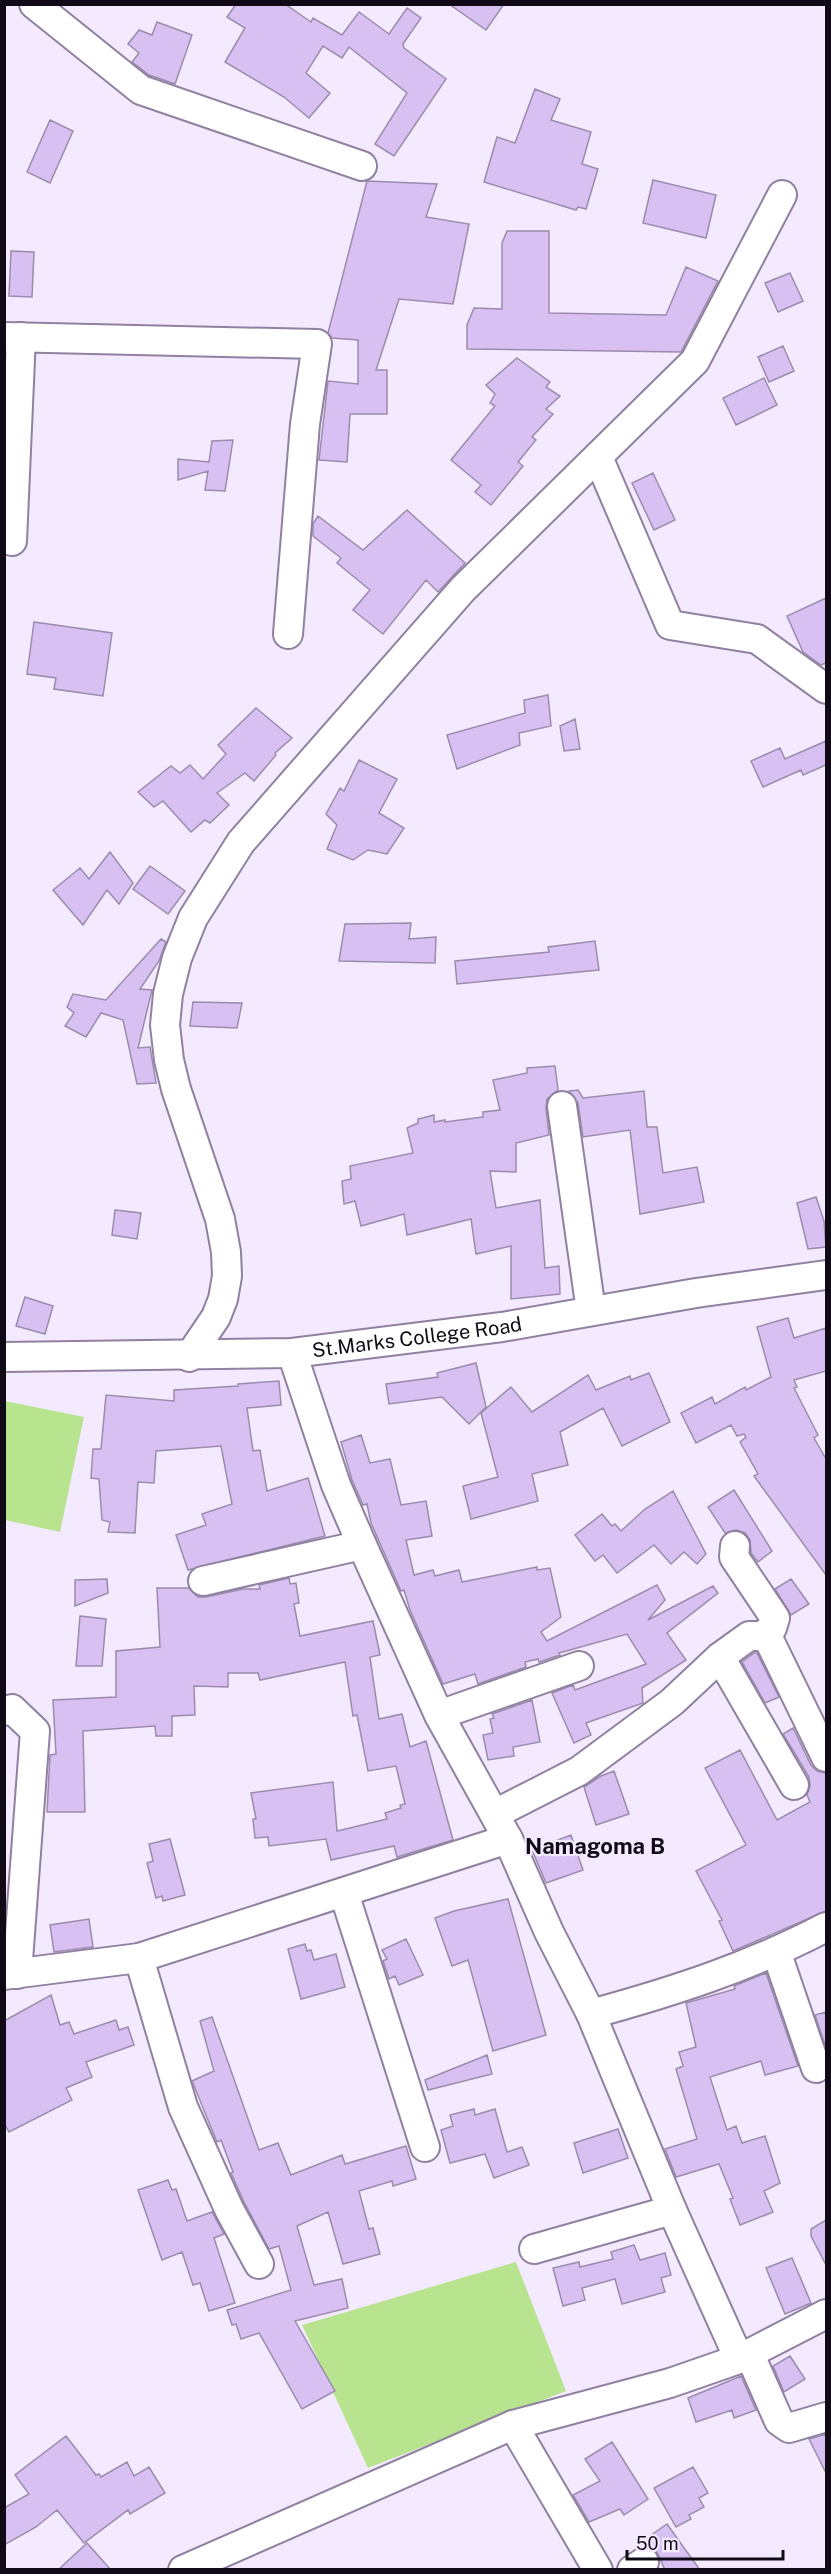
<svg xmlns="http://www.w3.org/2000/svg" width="831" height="2574" font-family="'Public Sans',sans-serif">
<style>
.green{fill:#b8e490}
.building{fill:#d8c0f3;stroke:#9a8cab;stroke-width:1.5}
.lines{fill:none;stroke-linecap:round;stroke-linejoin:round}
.minor-casing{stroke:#8f819f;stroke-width:32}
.minor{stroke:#fff;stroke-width:28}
.labels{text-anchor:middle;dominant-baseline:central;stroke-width:4.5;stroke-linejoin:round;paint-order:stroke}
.street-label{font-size:20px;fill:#0f0a15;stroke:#f4eaff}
.quarter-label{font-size:22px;font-weight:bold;fill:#0f0a15;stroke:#f4eaff}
</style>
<rect width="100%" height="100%" fill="#f4eaff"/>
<path class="green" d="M5,1401l79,16 -24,115 -55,-12z
M516,2262l50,129 -198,77 -66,-143z"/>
<path class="building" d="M236,4h49l26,18 2,-4 29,17 17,-23 30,22 18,-26 14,10 -18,26 1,4 42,31 -52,77 -19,-12 32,-51 -58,-46 -7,11 -19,-12 -17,27 24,20 -21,25 -25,-21 -59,-35 20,-34 -18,-11z
M449,4h55l-18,26z
M157,22l35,13 -17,49 -26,-9 -17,-13 7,-9 -11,-9 11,-14 13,5z
M535,89l25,10 -9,21 40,12 -9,32 16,5 -12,40 -8,-2 -2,3 -92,-28 13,-45 18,6z
M50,120l23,11 -23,52 -23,-11z
M653,180l63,15 -10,43 -63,-15z
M367,181l70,3 -11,33 43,7 -16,80 -54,-5 -23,71h11v44h-37l-3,48 -28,-2 9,-79 30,3v-44l-26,-2 -4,-5z
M507,231h42v82l117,2 20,-48 32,14 -37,71 -214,-3v-24l7,-17 28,1v-66z
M11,251l23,1 -2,45 -23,-1z
M790,273l13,28 -25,11 -13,-29z
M783,346l11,25 -25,11 -11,-25z
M517,358l33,24 -4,5 14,9 -14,13 7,5 -21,23 4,3 -18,22 5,4 -32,39 -16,-13 6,-7 -30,-25 44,-54 -5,-3 5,-9 -9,-9z
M764,378l13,27 -41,20 -13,-27z
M233,440l-8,51 -20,-1 3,-19 -30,9v-21l31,3 3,-21z
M653,473l22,47 -21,10 -22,-47z
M407,510l58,53 -27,29 -12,-12 -43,54 -30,-24 17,-20 -33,-27 4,-5 -28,-22v-12l5,-8 45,34z
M826,598v65l-5,2 -18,-13 -16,-36z
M34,622l78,11 -9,63 -49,-7 2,-11 -29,-4z
M548,695l3,31 -32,7 1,12 -63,24 -10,-34 78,-22 -1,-13z
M256,708l36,30 -17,15 1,2 -22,26 -9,-8 -28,20 12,12 -19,18 -5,-3 -14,12 -28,-31 -9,6 -16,-15 33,-26 9,7 10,-8 13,14 23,-25 -8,-9z
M575,719l5,30 -16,2 -4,-25z
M826,741v24l-23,10 -2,-5 -38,17 -12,-26 29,-13 5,11z
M359,760l38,19 -18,34 25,15 -17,26 -19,-4 -15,10 -26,-11 10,-24 -11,-11 14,-26 4,3z
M110,852l23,31 -14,21 -12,-14 -24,35 -30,-35 27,-22 9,11z
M150,866l35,25 -17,23 -35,-25z
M411,923l-2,16 27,-2 -1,26 -96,-2 6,-37z
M161,939l5,3 -7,19 -19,28 12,1 -14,58 12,-1 6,36 -19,1 -14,-64 -22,-7 -15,24 -21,-11 9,-13 -7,-6 6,-13 33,6z
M595,941l4,29 -142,14 -2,-23 94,-9 -1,-5z
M193,1002l49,1 -5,25 -47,-2z
M555,1066l3,24 -11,9 -1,9 3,27 -33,8v29l-26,-1 6,37 44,-8 5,68 14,-2 1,28 -49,5v-53l-35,8 -5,-35 -64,16 -3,-21 -43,12 -6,-25 -11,3 -2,-23 9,-2 -1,-13 63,-13 -6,-25 11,-5v-4l16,-4v7l11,-2v2l38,-5v-5l17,-2 -7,-30 34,-7v-5z
M578,1090l5,8 61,-7 3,36h10l6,46 34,-6 7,35 -64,12 -10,-84 -47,7 -5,-34 -9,-12z
M816,1197l8,24 2,26 -18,2 -11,-46z
M115,1210l26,3 -4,26 -25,-4z
M25,1297l28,9 -8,28 -29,-8z
M788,1318l6,20 32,-10v43l-32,9 3,7 -3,1 24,47 -4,3 12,21v116l-72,-99 4,-2 -18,-32 6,-5 -2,-3 -7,2 -6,-11 -35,18 -15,-30 31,-16 3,7 30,-17 1,3 25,-13 -14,-50z
M476,1363l10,44 -17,17 -27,-27 -53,7 -3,-20 52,-7 -1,-4z
M649,1373l21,49 -48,24 -19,-38 -43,24 8,33 -36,9 6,27 -67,18 -8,-33 35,-9 -17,-64 30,-26 21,25 56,-37 8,15 34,-14 1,4z
M279,1381l2,24 -34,3 6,43 7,-1 7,41 41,-13 17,58 -137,34 -12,-35 30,-10 -4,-11 30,-10 -11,-58 -65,5 -2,32 -16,-1 -3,51 -27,-1 2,-10 -8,-2 -3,-41 -8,-1 2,-29h8l5,-54 68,6v-11l64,-4v-2z
M361,1435l9,28 20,-4 11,46 25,-4 6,35 -26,4 8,35 19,-5 2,6 24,-6 3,12 75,-15v3l13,-2 11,49 -20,15 6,9 110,-56 8,15 -17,20 65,-34 5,7 -51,40 19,27 -44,28 1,15 -57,20 5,12 -17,8 -22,-50 21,-8 2,5 71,-26 -19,-30 -68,19 1,2 -21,7 -1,-3 -13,3 1,5 -48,17 -3,-10 -32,10 -33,-74 -6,-20 -3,1 -30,-68 -4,-19 -4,1 -11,-25 -11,-38z
M734,1490l38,61 -14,11 -7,-9 -1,-13 -5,-7 -9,-3 -11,3 -17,-26z
M673,1491l33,63 -9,10 -13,-12 -13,12 -17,-19 -37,28 -14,-18 -8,6 -20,-26 27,-21 10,12 3,-2 6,7 24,-22z
M289,1578l1,6 6,-1 3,20 -5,1 6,32 73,-15 7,34 -10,2 9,62 23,-5 8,33 16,-6 27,99 -56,17 -3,-11 -63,14 -5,-21 -57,7 -1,-9 -13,1 -2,-19h3l-5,-26 82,-11 4,49 50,-12 -2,-6 16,-5 -1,-3 5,-1 -9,-38 -28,5 -11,-56 -4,1 -8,-54 -85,18 -2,-7h-30v14l-34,-1 1,29 -23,1v20h-16l-1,-10 -72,5 2,81h-38l3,-57 6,-1 -3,-54 63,-3v-46l44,-4 -3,-59h32l9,9h8l37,-8h17l-1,-4z
M107,1579l1,14 -33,13v-26z
M791,1579l18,25 -18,11 -16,-26z
M80,1616l26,3 -4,47h-26z
M754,1653h3l22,44 -14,6 -23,-41z
M532,1700l8,42 -27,5 1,9 -26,4 -5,-25 10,-2 -3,-14 4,-1 -2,-4z
M793,1728l18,37 6,6 9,2v138l-93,40 -14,-30 3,-1 -26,-49 50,-26 -41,-77 35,-18 37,70 33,-18 -3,-7 3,-9 -1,-9 -26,-43z
M614,1771l15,43 -33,11 -12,-38 17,-11z
M571,1835l12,35 -37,13 -14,-33z
M170,1839l15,56 -22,6 -1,-5 -6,2 -9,-35 6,-2 -4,-17z
M508,1899l38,136 -53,16 -25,-91 -16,6 -17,-48 19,-7z
M89,1919l4,28 -39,5 -4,-27z
M406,1939l17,36 -24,10 -4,-9 -6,3 -6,-18 4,-2 -5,-9z
M305,1944l2,7 4,-1 3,10 22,-6 9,33 -44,12 -13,-50z
M766,1973l32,93 -33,9 -4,-14 -51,16 17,53 9,-4 6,17 23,-7 15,47 -16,8 9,21 -33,13 -10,-26 3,-1 -14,-34 -43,13 -11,-28 32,-10 -21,-70 7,-3 -4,-14 17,-5 -10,-44 49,-14 -1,-3z
M51,1995l9,30 9,-3 5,12 42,-14 3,10 9,-3 6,18 -48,17 6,15 -26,11 6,12 -63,32 -5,-9v-102z
M826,2012v36l-11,-33z
M212,2017l47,133 19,-7 13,32 51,-20 3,9 61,-18 10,33 -23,7 -1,-5 -33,10 10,38 4,-1 7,26 -37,10 -15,-52 -31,14 17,59 28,-6 6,29 -53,13 40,70 -33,18 -43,-76 -18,6 -5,-15 -4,1 -5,-15 64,-20 -12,-44 -10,3 -25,-47 -13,-29 2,-1 -12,-32 -4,2 -25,-61 22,-10 -14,-50z
M487,2055l5,19 -64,16 -3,-10z
M474,2109l1,6 20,-6 12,43 15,-5 7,18 -35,13 -9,-24 -35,9 -9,-33 12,-4 -3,-11z
M618,2129l10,29 -45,15 -9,-30z
M168,2180l4,10 4,-1 11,32 25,-9 12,22 -10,4 21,65 -26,8 -9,-28 -7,2 -11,-33 -20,8 -24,-70z
M826,2220v45l-15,-29v-7z
M634,2245l6,15 25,-7 6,22 -10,3 4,14 -43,12 -7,-25 -33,9 3,12 -22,6 -10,-38 26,-6 1,5 33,-8 -2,-7z
M792,2258l19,45 -26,11 -19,-46z
M790,2356l15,23 -21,13 -11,-26z
M741,2376l15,34 -22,8 -2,-8 -36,12 -8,-24z
M826,2434v39l-17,-34z
M66,2436l30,39 3,-1 2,3 26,-15 7,14 15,-9 16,26 -35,21 -2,-4 -44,33 -27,-33 -21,17 -32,18v-37l25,-14 -14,-19z
M612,2442l36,57 -24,16 -4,-6 -31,13 -16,-27 27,-14 -15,-22z
M693,2467l15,26 -9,5 5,9 -15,8 2,4 -15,8 -22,-39z
M667,2524l33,46h-35l-8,-18 -13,-12z
M87,2543l24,27h-53z"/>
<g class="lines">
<g class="minor-casing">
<g id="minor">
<path d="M34,4l107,86 221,76"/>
<path d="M4,337l313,7 -12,80 -17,210"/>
<path d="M598,457l72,168 87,14 69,50"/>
<path d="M12,541l9,-204"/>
<path d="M562,1106l29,205"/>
<path d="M292,1353l44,132 26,60 77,170 69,124 41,93 42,82 81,196 67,149"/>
<path id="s1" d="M4,1357l288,-4 210,-26 194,-34 130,-18"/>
<path d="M189,1357l27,-40 7,-18 4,-23 -1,-24 -6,-33 -44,-130 -7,-29 -4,-35 3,-31 9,-36 16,-40 48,-76 222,-253 232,-228 87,-166"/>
<path d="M735,1546l-1,11 41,61 -3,10 -9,8"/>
<path d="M203,1581l159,-36"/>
<path d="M720,1657l74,128"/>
<path d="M4,1711l8,-2 23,22 -18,243"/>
<path d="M439,1715l140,-49"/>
<path d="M495,1814l84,-43 93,-69 48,-45 29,-21h14l7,6 56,115"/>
<path d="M344,1893l81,254"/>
<path d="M776,1951l40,117"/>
<path d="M139,1958l44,149 46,102 30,55"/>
<path d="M4,1975l135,-17 369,-119"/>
<path d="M591,2014c81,-22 161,-48 235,-87"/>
<path d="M534,2249l138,-39"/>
<path d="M750,2355l29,66 10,7 37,-11"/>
<path d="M513,2425l85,145"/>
<path d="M183,2570l330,-145 157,-42 69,-24 87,-45"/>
<path d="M632,2570l12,-8"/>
</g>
</g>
<use href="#minor" class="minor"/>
</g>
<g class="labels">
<g class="street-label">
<text stroke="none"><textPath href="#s1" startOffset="414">St.Marks College Road</textPath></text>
</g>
<g class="quarter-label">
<text x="595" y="1846">Namagoma B</text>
</g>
</g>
<rect width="831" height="2574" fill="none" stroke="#0f0a15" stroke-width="12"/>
<path d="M627 2550v9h156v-9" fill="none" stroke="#0f0a15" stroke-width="3"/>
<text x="636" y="2550" font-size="18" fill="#0f0a15" stroke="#f4eaff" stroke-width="4.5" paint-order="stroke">50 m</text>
</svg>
